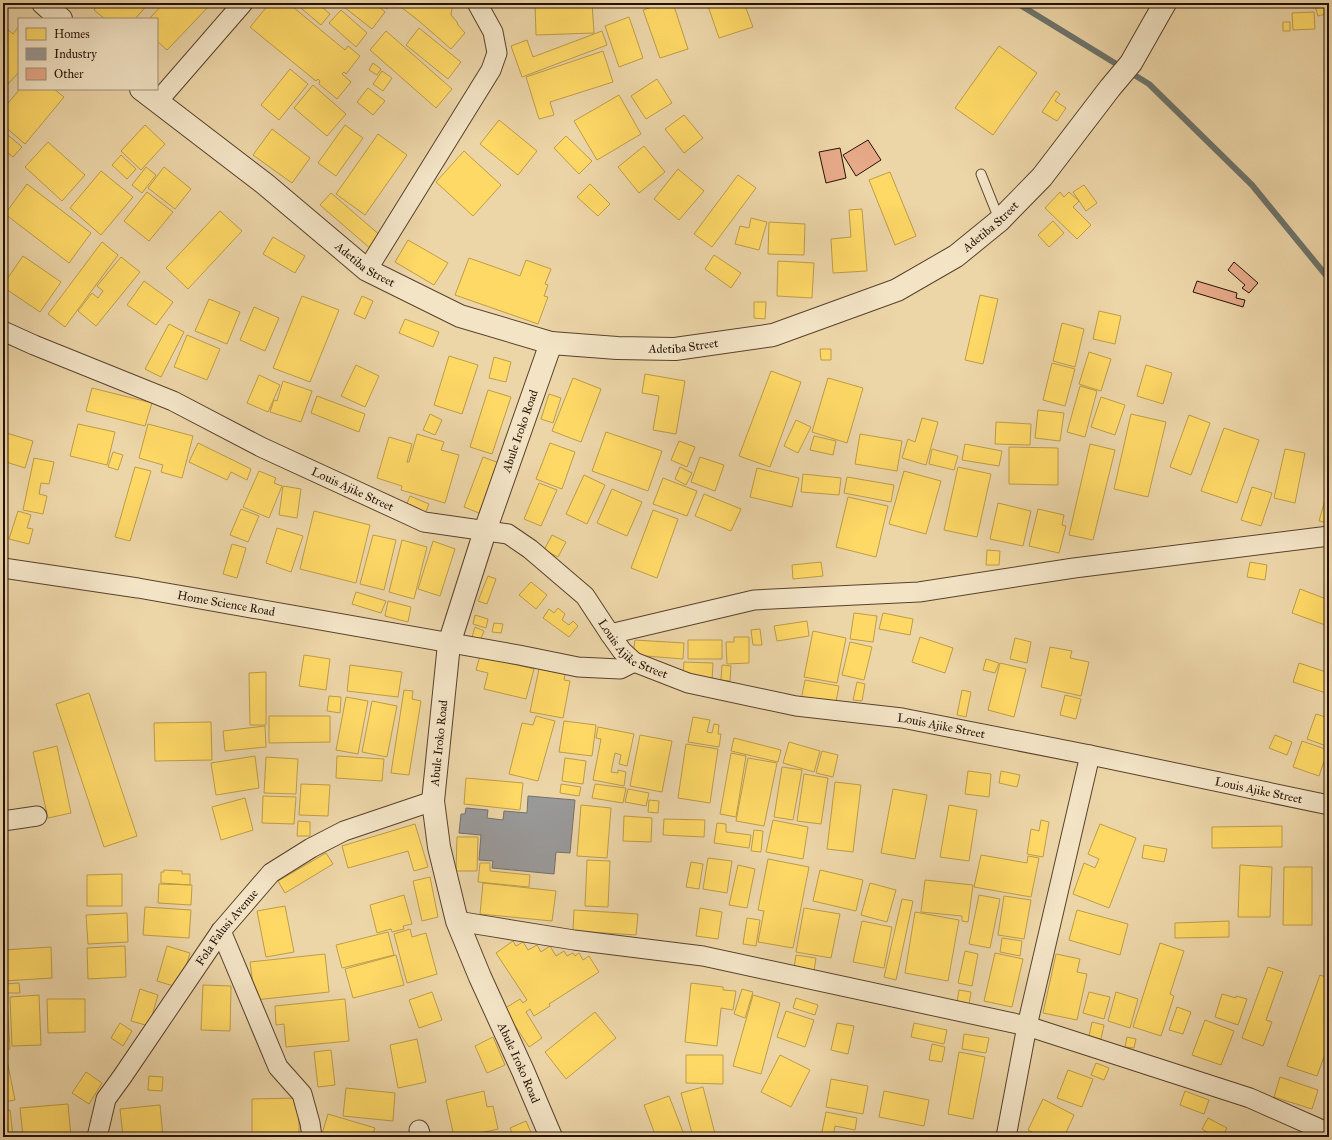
<svg xmlns="http://www.w3.org/2000/svg" width="1332" height="1140" font-family="'IM FELL Great Primer',serif">
<style>
.homes{fill:#ffd966;stroke:#be9d48}
.industry{fill:#999;stroke:#76706c}
.lines{fill:none;stroke-linecap:round;stroke-linejoin:round}
.stream{stroke:#6d746b;stroke-width:6}
.building{fill:#e7aa89;stroke:#261103}
.service-casing{stroke:#58422c;stroke-width:11}
.minor-casing{stroke:#58422c;stroke-width:21}
.tertiary-casing{stroke:#58422c;stroke-width:24}
.service{stroke:#f3e4c6;stroke-width:9}
.minor{stroke:#f3e4c6;stroke-width:19}
.tertiary{stroke:#f3e4c6;stroke-width:22}
.labels{text-anchor:middle;dominant-baseline:central;stroke-width:4;stroke-linejoin:round;paint-order:stroke}
.street-label{font-size:12px;fill:#261103;stroke:#f3e4c6}
</style>
<rect width="100%" height="100%" fill="#ecd5a7"/>
<filter id="stains"><feTurbulence type="fractalNoise" baseFrequency=".005" numOctaves="4"/><feColorMatrix values="0 0 0 0 .2 0 0 0 0 .09 0 0 0 0 .02 0 0 0 .5 -.17"/></filter>
<radialGradient id="worn" r=".72"><stop offset=".6" stop-color="#630" stop-opacity="0"/><stop offset="1" stop-color="#630" stop-opacity=".3"/></radialGradient>
<path class="homes" d="M100,3h49l-14,16h-30l-11,-9z
M164,3h48l-45,47 -10,-9v-22h-8z
M270,3h18l57,47 3,-4 12,10 -14,18 -2,-2 -2,2 9,8 -14,17 -18,-15 1,-3 -2,-2 -2,2 -66,-54z
M295,3h22l13,11 -9,11z
M339,3h36l10,9 -13,17z
M380,3h12l-5,6z
M404,3h46l2,5 -1,7 6,7 1,3 7,8 -14,16 -32,-28 -18,-14z
M535,3h57l2,30 -58,2z
M664,3h9l15,46 -28,9 -17,-48z
M707,3h37l9,24 -34,11z
M788,3h15l-14,4z
M1314,3h15v10l-11,3z
M341,10l26,23 -11,14 -27,-24z
M1314,12l1,17 -22,1 -1,-17z
M629,17l14,41 -24,9 -14,-41z
M1283,22h7v9h-7z
M19,26v46l-11,12 -4,-3h-1v-52l2,-2 8,7z
M419,28l42,34 -13,17 -42,-34z
M386,31l66,58 -16,19 -66,-58z
M602,31l5,14 -85,32 -11,-31 16,-6 6,17z
M999,46l38,27 -44,62 -38,-27z
M603,51l10,31 -63,20 4,13 -15,4 -13,-42z
M373,63l8,6 -4,6 -8,-5z
M290,69l18,15 -29,36 -18,-15z
M382,71l10,7 -9,13 -10,-7z
M657,79l15,24 -26,16 -15,-23z
M313,85l33,29 -19,22 -33,-28z
M368,88l17,13 -12,14 -16,-13z
M20,89h34l10,8 -39,47 -22,-19v-16z
M1056,91l4,3 -5,7 11,7 -9,13 -15,-9z
M619,95l22,39 -44,26 -23,-39z
M684,115l19,23 -19,15 -19,-24z
M499,120l38,31 -19,24 -38,-31z
M145,125l20,19 -24,26 -20,-19z
M345,125l18,13 -27,38 -18,-13z
M272,129l38,29 -18,25 -39,-28z
M3,131l19,16 -9,10 -10,-8z
M378,134l29,21 -42,60 -29,-21z
M566,136l26,25 -13,13 -25,-26z
M48,142l37,33 -23,26 -37,-34z
M644,146l21,26 -26,21 -21,-26z
M464,151l37,34 -28,31 -37,-34z
M121,155l15,14 -9,10 -15,-14z
M146,167l10,8 -14,18 -10,-8z
M164,167l27,22 -16,20 -27,-21z
M678,169l26,22 -25,29 -25,-21z
M101,171l32,26 -32,38 -31,-27z
M890,172l26,64 -21,9 -26,-65z
M738,175l18,13 -44,59 -18,-13z
M27,184l64,49 -22,30 -64,-49z
M590,184l20,20 -12,12 -21,-19z
M1084,185l13,18 -11,8 -13,-19z
M147,192l26,20 -24,29 -25,-20z
M1060,192l4,5 5,-5 10,9 -6,6 18,18 -14,14 -32,-31z
M331,193l50,43 -10,13 -51,-44z
M862,209l5,62 -34,2 -2,-34 20,-2 -2,-27z
M220,211l22,20 -54,58 -22,-21z
M751,218l16,4 -8,28 -24,-6 5,-18 9,2z
M1053,221l11,12 -15,14 -11,-12z
M769,222l36,2 -1,31 -36,-1z
M273,237l32,19 -10,17 -32,-19z
M408,240l40,23 -14,22 -39,-23z
M102,242l16,13 -53,72 -17,-13z
M714,255l27,18 -10,15 -26,-19z
M23,256l38,26 -21,30 -37,-25v-2z
M121,257l19,15 -44,54 -18,-15 14,-18 6,5 5,-7 -6,-5z
M469,258l51,18 6,-16 25,9 -6,15 3,1 -4,11 4,1 -10,27 -83,-29z
M778,261l36,2 -2,35 -35,-2z
M144,281l29,21 -17,23 -29,-20z
M980,295l18,4 -15,65 -18,-4z
M302,296l37,14 -29,72 -37,-14z
M362,296l11,5 -8,18 -11,-5z
M209,299l31,13 -13,32 -32,-13z
M754,302h12l-1,17 -11,-1z
M254,307l25,11 -14,33 -25,-11z
M1099,311l22,5 -6,28 -22,-5z
M405,319l34,13 -6,15 -34,-14z
M1062,323l22,6 -9,38 -22,-6z
M169,324l15,8 -23,45 -16,-8z
M187,335l33,14 -13,31 -33,-13z
M820,349h11v11h-10z
M1089,352l22,7 -10,32 -22,-7z
M449,356l29,9 -16,49 -28,-9z
M494,357l17,5 -5,20 -17,-4z
M1052,363l23,6 -10,37 -22,-6z
M356,365l23,11 -14,31 -24,-11z
M1146,365l26,8 -9,31 -26,-8z
M771,371l30,11 -31,85 -31,-11z
M645,374l40,7 -9,53 -23,-4 6,-34 -17,-3z
M259,375l21,10 -12,27 -21,-9z
M573,378l28,11 -20,53 -29,-11z
M828,378l35,10 -16,55 -35,-11z
M283,381l29,10 -11,31 -31,-10 4,-12 3,1z
M1080,386l17,5 -12,46 -18,-5z
M92,388l60,15 -7,23 -59,-15z
M488,390l23,7 -19,57 -22,-7z
M549,394l12,4 -8,25 -12,-4z
M317,396l48,18 -6,18 -48,-19z
M1101,397l24,8 -10,30 -24,-8z
M1038,410l26,3 -4,28 -25,-3z
M430,414l12,6 -7,15 -12,-5z
M1131,414l35,8 -18,75 -34,-8z
M1189,415l21,8 -19,52 -21,-8z
M922,418l16,4 -12,43 -24,-7 6,-19 7,3z
M796,420l15,7 -13,26 -14,-7z
M996,422l35,2 -1,21 -35,-1z
M78,424l37,8 -8,33 -37,-9z
M148,424l45,12 -11,42 -21,-6 2,-7 -24,-7z
M1224,428l35,12 -22,63 -36,-12z
M3,432l30,9 -8,27 -22,-7z
M606,432l56,19 -14,40 -56,-20z
M417,434l27,8 -3,8 18,5 -14,48 -44,-13 1,-4 -25,-8 12,-41 23,7 -5,18h2z
M860,434l42,7 -5,30 -42,-7z
M814,436l22,5 -3,14 -23,-5z
M679,441l16,6 -8,20 -16,-7z
M198,443l53,26 -4,11 -16,-8 -4,8 -38,-18z
M550,443l25,9 -13,37 -26,-10z
M965,444l37,7 -3,15 -37,-6z
M1090,444l25,6 -22,90 -24,-5z
M1009,447l49,1v37l-49,-1z
M932,449l26,7 -4,14 -25,-6z
M1285,449l20,4 -10,50 -21,-5z
M113,452l10,3 -5,15 -10,-3z
M483,457l16,6 -20,50 -15,-6z
M700,457l24,8 -9,26 -24,-9z
M34,458l20,4 -5,22 -8,-1 -2,11 8,2 -4,18 -20,-4z
M135,467l16,4 -21,70 -15,-4z
M680,467l12,6 -6,12 -11,-6z
M958,467l33,7 -14,63 -33,-7z
M757,468l42,10 -7,29 -42,-10z
M259,471l17,7 -2,5 8,3 -13,32 -26,-11z
M904,471l37,10 -15,53 -37,-10z
M803,474l38,4 -2,17 -38,-3z
M584,475l21,10 -18,39 -21,-10z
M847,477l47,8 -3,17 -47,-9z
M663,478l34,13 -10,25 -34,-12z
M539,483l18,7 -16,36 -17,-7z
M283,486l18,3 -4,29 -18,-3z
M1329,486v37l-10,-2z
M1252,487l20,6 -11,33 -20,-6z
M612,489l30,13 -15,34 -30,-13z
M704,494l37,15 -10,22 -36,-15z
M410,496l19,8 -6,15 -19,-8z
M848,497l40,9 -12,51 -40,-10z
M998,503l33,8 -8,35 -33,-7z
M241,509l18,7 -11,26 -18,-7z
M1038,509l26,6 -2,10 4,1 -7,27 -30,-7z
M653,510l25,9 -21,59 -26,-10z
M18,511l13,4 -4,13 6,1 -4,15 -20,-5z
M314,511l56,14 -14,58 -56,-14z
M277,528l26,8 -12,36 -25,-9z
M373,535l23,5 -12,50 -24,-6z
M552,535l14,7 -8,15 -14,-7z
M402,540l25,7 -13,52 -25,-7z
M433,541l22,8 -15,47 -22,-7z
M232,544l14,4 -9,30 -14,-4z
M987,550l13,1 -1,14h-13z
M821,562l2,14 -30,3 -1,-14z
M1250,562l17,3 -2,15 -18,-3z
M488,576l8,3 -9,25 -9,-3z
M531,582l16,13 -11,14 -17,-14z
M1300,589l29,11v22l-1,4 -36,-13z
M356,592l30,9 -5,12 -29,-9z
M388,601l23,6 -3,15 -23,-6z
M558,608l7,6 -3,6 7,5 4,-4 5,5 -9,11 -26,-19 6,-9 5,4z
M854,613l23,3 -4,26 -23,-3z
M883,613l30,6 -3,16 -31,-6z
M475,615l13,4 -2,9 -13,-4z
M807,621l2,15 -32,5 -3,-15z
M494,623l9,1 -2,9 -9,-1z
M475,627l9,4 -4,10 -8,-4z
M760,629l2,16h-9l-2,-15z
M813,631l33,7 -9,45 -33,-6z
M734,637h15v26l-22,1 -1,-22h8z
M920,637l33,11 -8,25 -33,-11z
M1015,638l16,4 -4,21 -17,-4z
M635,640l49,3 -1,16 -50,-4z
M688,640h34v19h-34z
M850,642l22,5 -8,33 -22,-5z
M1050,647l22,4 -2,7 19,4 -8,34 -40,-9z
M304,655l26,4 -4,31 -27,-4z
M480,656l54,13 -8,30 -42,-10 4,-16 -12,-3z
M986,659l13,4 -4,10 -12,-3z
M684,662l29,1 -1,18 -22,-1v-7h-7z
M1000,663l26,6 -12,48 -26,-7z
M1299,663l30,10v21l-36,-12z
M350,665l52,7 -4,25 -51,-6z
M722,665l9,1 -1,15 -9,-1z
M539,669l26,5 -1,6 6,1 -7,37 -33,-6z
M266,672v53h-16l-1,-52z
M805,680l34,6 -4,21 -34,-7z
M857,682l8,2 -3,17 -9,-1z
M404,690l9,1 -1,8 9,2 -12,74 -18,-2z
M962,690l9,2 -5,25 -9,-2z
M89,693l48,143 -33,11 -48,-143z
M1065,695l16,4 -5,20 -16,-4z
M329,696l12,1 -1,16 -13,-2z
M346,697l22,4 -10,53 -22,-4z
M372,701l25,5 -10,51 -25,-5z
M1316,714l13,4v29l-22,-8z
M269,716h61v26l-61,1z
M536,716l19,5 -17,60 -29,-7 13,-51 11,2z
M693,717l17,3 -3,12 5,1 2,-9 5,1 -1,9h3l-2,13 -31,-5z
M564,721l32,4 -4,31 -33,-4z
M211,722l1,38 -57,1 -1,-38z
M265,726l1,21 -41,4 -2,-20z
M598,727l36,7 -7,32 -8,-2 2,-9 -6,-2 -4,19 7,1v-3l8,2 -2,14 -31,-6 8,-41 -5,-1z
M640,735l32,6 -10,51 -32,-6z
M1275,735l17,7 -5,13 -18,-7z
M734,738l47,12 -3,12 -47,-11z
M1302,741l26,9 -9,26 -26,-9z
M789,742l31,9 -6,21 -31,-9z
M686,744l32,5 -8,54 -32,-5z
M57,746l14,67 -23,5 -15,-66z
M822,751l16,4 -5,22 -17,-4z
M731,753l15,3 -10,61 -16,-3z
M255,756l4,32 -43,7 -5,-32z
M337,756l47,3 -2,22 -46,-3z
M266,757l32,2 -2,35 -32,-1z
M565,758l21,3 -3,23 -21,-3z
M748,758l29,5 -13,63 -28,-5z
M782,767l20,3 -9,50 -19,-3z
M1329,770v22l-5,-1z
M968,771l23,3 -2,23 -24,-3z
M1001,771l19,4 -3,12 -18,-4z
M804,774l24,4 -7,46 -24,-3z
M466,778l57,5 -3,27 -56,-6z
M835,782l26,3 -8,67 -26,-3z
M301,784l29,1 -2,31 -29,-1z
M561,784l20,3 -2,9 -19,-3z
M595,784l31,4 -3,15 -31,-5z
M628,789l21,4 -3,13 -21,-4z
M893,789l34,6 -12,64 -34,-6z
M263,796l33,1 -2,27 -32,-1z
M245,798l8,32 -32,10 -9,-33z
M649,800l10,1 -1,12 -10,-1z
M581,805l30,3 -4,50 -30,-2z
M949,805l28,5 -8,51 -29,-4z
M624,816l28,2 -1,24 -28,-1z
M664,819l41,1 -1,17 -41,-2z
M773,820l35,7 -5,32 -37,-7z
M1041,820l8,2 -6,35 -16,-3 4,-25 8,2z
M298,821l12,1v14h-13z
M717,823l9,1v8l25,3 -2,13 -35,-5z
M415,824l13,43 -14,4 -6,-20 -60,17 -6,-22z
M1100,824l36,14 -27,70 -36,-14 11,-31 11,5 4,-9 -11,-5z
M1282,826v21l-70,1v-21z
M754,830l9,1 -2,21 -10,-1z
M457,837h21l-1,34h-21z
M1144,845l23,4 -3,13 -22,-4z
M326,853l7,11 -48,29 -7,-12z
M981,855l46,8 1,-7 11,2 -8,39 -57,-10z
M708,858l24,3 -5,32 -24,-4z
M768,859l41,8 -16,81 -35,-6 6,-31 -6,-1z
M587,860l23,1 -2,46 -23,-1z
M691,862l12,2 -4,25 -13,-2z
M480,863h10v8l40,4 -1,12 -51,-5z
M738,865l17,4 -8,39 -18,-3z
M1240,865l32,2 -2,50h-32z
M1284,867h28v58h-29z
M164,870l18,1v3h8v11l-29,-2v-11h3z
M820,870l43,10 -7,31 -43,-10z
M122,874v32h-35v-31z
M430,877l8,40 -16,4 -9,-40z
M925,880l48,5 -5,37 -6,-1v-5l-41,-4z
M483,883l73,8 -4,30 -72,-7z
M870,883l26,7 -9,32 -26,-7z
M159,884l33,1 -1,20 -33,-2z
M404,895l8,29 -9,2 1,3 -12,3 -1,-3 -14,4 -7,-28z
M979,895l21,4 -10,49 -21,-4z
M1004,896l27,4 -7,39 -26,-4z
M902,899l11,2 -17,79 -12,-3z
M285,906l9,46 -28,5 -9,-46z
M145,907l46,3 -2,28 -46,-3z
M700,908l22,4 -4,27 -22,-3z
M804,908l36,6 -9,44 -35,-6z
M574,910l64,4 -2,21 -63,-4z
M1077,910l51,14 -8,31 -51,-15z
M915,912l44,8 -11,61 -43,-8z
M127,913l1,29 -40,2 -2,-29z
M747,918l13,2 -4,26 -13,-2z
M862,921l30,6 -8,41 -31,-6z
M1229,921v16l-54,1v-15z
M410,929l2,8 14,-4 11,41 -30,9 -13,-49z
M388,932l6,23 -52,13 -6,-23z
M1002,938l20,3 -2,15 -20,-4z
M513,941l3,5 7,-4 5,8 9,-5 4,7 9,-6 6,10 8,-5 3,5 6,-3 2,3 4,-3 4,7 6,-4 10,16 -50,32 1,2 -16,10 -4,-7 -4,3 16,26 -13,9 -25,-38 16,-10 3,4 4,-3 -31,-47z
M1160,943l24,8 -14,43 4,2 -13,40 -28,-9z
M125,946l1,31 -38,2 -1,-31z
M167,946l23,7 -10,35 -23,-7z
M51,947l1,31 -49,3v-31z
M965,951l13,3 -6,32 -14,-3z
M995,953l28,6 -11,48 -28,-6z
M325,954l4,38 -74,8 -5,-38z
M1056,954l24,5 -3,13 10,2 -10,46 -34,-7z
M396,955l8,30 -51,13 -8,-29z
M796,955l20,3 -2,13 -20,-3z
M1268,967l15,5 -17,48 6,2 -9,24 -21,-8z
M1320,975l9,3v65l-12,33 -30,-10z
M19,983l1,10h-17v-9z
M691,983l32,4v3l13,1 -3,19 -12,-2 -4,38 -32,-4z
M203,985l28,1 -1,45 -29,-1z
M140,989l18,6 -9,31 -18,-5z
M742,989l11,3 -8,26 -11,-4z
M959,990l12,2 -2,12 -12,-2z
M432,992l10,28 -23,8 -10,-28z
M1089,992l21,5 -6,22 -21,-6z
M1116,992l22,7 -8,29 -22,-7z
M1222,994l14,4v-2l11,3 -9,26 -23,-8z
M39,995l2,50 -29,1 -2,-49z
M753,995l27,8 -19,71 -28,-8z
M796,998l22,7 -3,10 -22,-7z
M47,999h38v33l-37,1z
M345,999l4,42 -63,6 -2,-23 -8,1 -1,-19z
M3,1000h4l3,49 -7,1z
M1177,1007l14,5 -8,22 -14,-4z
M786,1011l28,9 -9,27 -28,-10z
M595,1012l21,26 -50,41 -21,-27z
M1205,1020l29,11 -13,34 -29,-10z
M1092,1022l12,3 -3,14 -12,-3z
M120,1023l12,8 -9,15 -12,-8z
M837,1023l17,3 -6,28 -17,-4z
M914,1023l33,7 -3,14 -33,-7z
M964,1034l25,4 -3,15 -24,-4z
M493,1037l12,28 -18,8 -12,-27z
M1127,1037l9,2 -2,9 -9,-1z
M417,1039l9,43 -28,6 -8,-43z
M932,1044l13,3 -3,15 -13,-2z
M331,1050l4,35 -17,2 -4,-35z
M959,1052l26,5 -12,62 -25,-5z
M6,1055l9,45 -12,2v-46z
M686,1055h37v29l-37,-1z
M780,1055l30,15 -19,37 -30,-15z
M1096,1063l13,5 -5,12 -13,-5z
M1068,1070l25,9 -11,28 -25,-9z
M86,1072l16,11 -13,21 -17,-11z
M149,1076l14,1 -1,14 -14,-1z
M1328,1076l1,1v14l-5,-2z
M1280,1077l38,13 -6,19 -38,-12z
M831,1079l37,7 -5,28 -37,-7z
M703,1087l12,47 -11,3h-11l-12,-44z
M346,1088l49,5 -2,28 -50,-5z
M484,1091l3,16 6,-1 5,23 -35,8h-9l-8,-37z
M884,1091l45,9 -5,26 -45,-9z
M1185,1091l24,9 -5,14 -24,-9z
M669,1096l16,41h-29l-12,-32z
M299,1098v35l-47,1v-35z
M1043,1099l31,16 -10,22h-21l-15,-7z
M68,1104l3,33h-48l-3,-29z
M160,1105l3,32h-40l-3,-28z
M10,1110l3,27h-10v-26z
M826,1112l31,6 -2,12 -20,-4 -2,11h-12z
M328,1114l47,14 -3,9h-51z
M1208,1118l19,10 -5,9h-6l-14,-8z
M526,1121l7,16h-19l-4,-9z
M909,1132l30,5h-31z
M1249,1132l10,5h-13z"/>
<path class="industry" d="M528,796l47,4 -5,53 -14,-1 -2,22 -62,-6 1,-7 -14,-1 2,-25 -22,-2 2,-19h4l1,-6 22,2 -1,8 16,2 1,-9 23,2z"/>
<g class="lines">
<path class="stream" d="M1017,3l132,81 103,101 77,94"/>
</g>
<path class="building" d="M868,140l13,20 -25,16 -13,-21z
M840,148l6,30 -20,5 -7,-31z
M1234,262l24,21 -9,10 -7,-5 3,-3 -17,-15z
M1197,281l40,12 -1,5 9,2 -2,7 -50,-15z"/>
<g class="lines">
<g class="service-casing">
<path id="service" d="M981,174l18,45"/>
</g>
<g class="minor-casing">
<g id="minor">
<path d="M157,102l86,-99"/>
<path d="M367,270l124,-200 6,-17 -4,-21 -16,-29"/>
<path id="s1" d="M3,331l31,14 139,56 88,46 163,75 84,12 22,15 55,47 25,38 12,17 12,11 54,21 108,23 106,12 188,37 239,50"/>
<path id="s2" d="M3,568l135,20 381,67 59,12 42,2 14,-7"/>
<path d="M610,634l144,-34 165,-8 155,-24 255,-32"/>
<path d="M3,821l34,-5"/>
<path d="M457,921l117,19 129,16 324,70 223,72 79,35"/>
<path d="M221,931l57,136 24,27 8,29 2,14"/>
<path d="M419,1130l2,7"/>
<path id="s3" d="M97,1137l9,-38 16,-22 99,-146 50,-58 40,-25 33,-17 89,-30"/>
<path d="M1006,1137l21,-111 63,-271"/>
</g>
</g>
<g class="tertiary-casing">
<g id="tertiary">
<path d="M43,3l18,16"/>
<path id="s4" d="M141,89l124,95 102,86 93,46 91,27 66,5 58,1 98,-14 124,-45 59,-34 43,-35 43,-44 68,-89 21,-25 34,-60"/>
<path id="s5" d="M551,343l-66,188 -36,113 -16,157 6,46 18,74 23,56 43,94 28,66"/>
</g>
</g>
<use href="#service" class="service"/>
<use href="#minor" class="minor"/>
<use href="#tertiary" class="tertiary"/>
</g>
<g class="labels">
<g class="street-label">
<text stroke="none"><textPath href="#s4" startOffset="957">Adetiba Street</textPath></text>
<text stroke="none"><textPath href="#s4" startOffset="285">Adetiba Street</textPath></text>
<text stroke="none"><textPath href="#s4" startOffset="621">Adetiba Street</textPath></text>
<text transform="translate(520 431) rotate(-71)">Abule Iroko Road</text>
<text stroke="none"><textPath href="#s1" startOffset="384">Louis Ajike Street</textPath></text>
<text stroke="none"><textPath href="#s2" startOffset="226">Home Science Road</textPath></text>
<text stroke="none"><textPath href="#s1" startOffset="720">Louis Ajike Street</textPath></text>
<text stroke="none"><textPath href="#s1" startOffset="1044">Louis Ajike Street</textPath></text>
<text transform="translate(439 743) rotate(-84)">Abule Iroko Road</text>
<text stroke="none"><textPath href="#s1" startOffset="1368">Louis Ajike Street</textPath></text>
<text stroke="none"><textPath href="#s3" startOffset="249">Fola Falusi Avenue</textPath></text>
<text stroke="none"><textPath href="#s5" startOffset="753">Abule Iroko Road</textPath></text>
</g>
</g>
<rect width="1332" height="1140" fill="none" stroke="#ecd5a7" stroke-width="16"/>
<rect x="4" y="4" width="1324" height="1132" fill="none" stroke="#261103" stroke-width="2"/>
<rect x="8" y="8" width="1316" height="1124" fill="none" stroke="#261103"/>
<rect x="18" y="18" width="140" height="72" fill="#f3e4c6" stroke="#a19078"/>
<rect x="26" y="28" width="20" height="12" fill="#ffd966" stroke="#a19078"/>
<text x="54" y="38" font-size="12" fill="#261103">Homes</text>
<rect x="26" y="48" width="20" height="12" fill="#999999" stroke="#a19078"/>
<text x="54" y="58" font-size="12" fill="#261103">Industry</text>
<rect x="26" y="68" width="20" height="12" fill="#e7aa89" stroke="#a19078"/>
<text x="54" y="78" font-size="12" fill="#261103">Other</text>
<rect width="100%" height="100%" filter="url(#stains)"/>
<rect width="100%" height="100%" fill="url(#worn)"/>
</svg>
